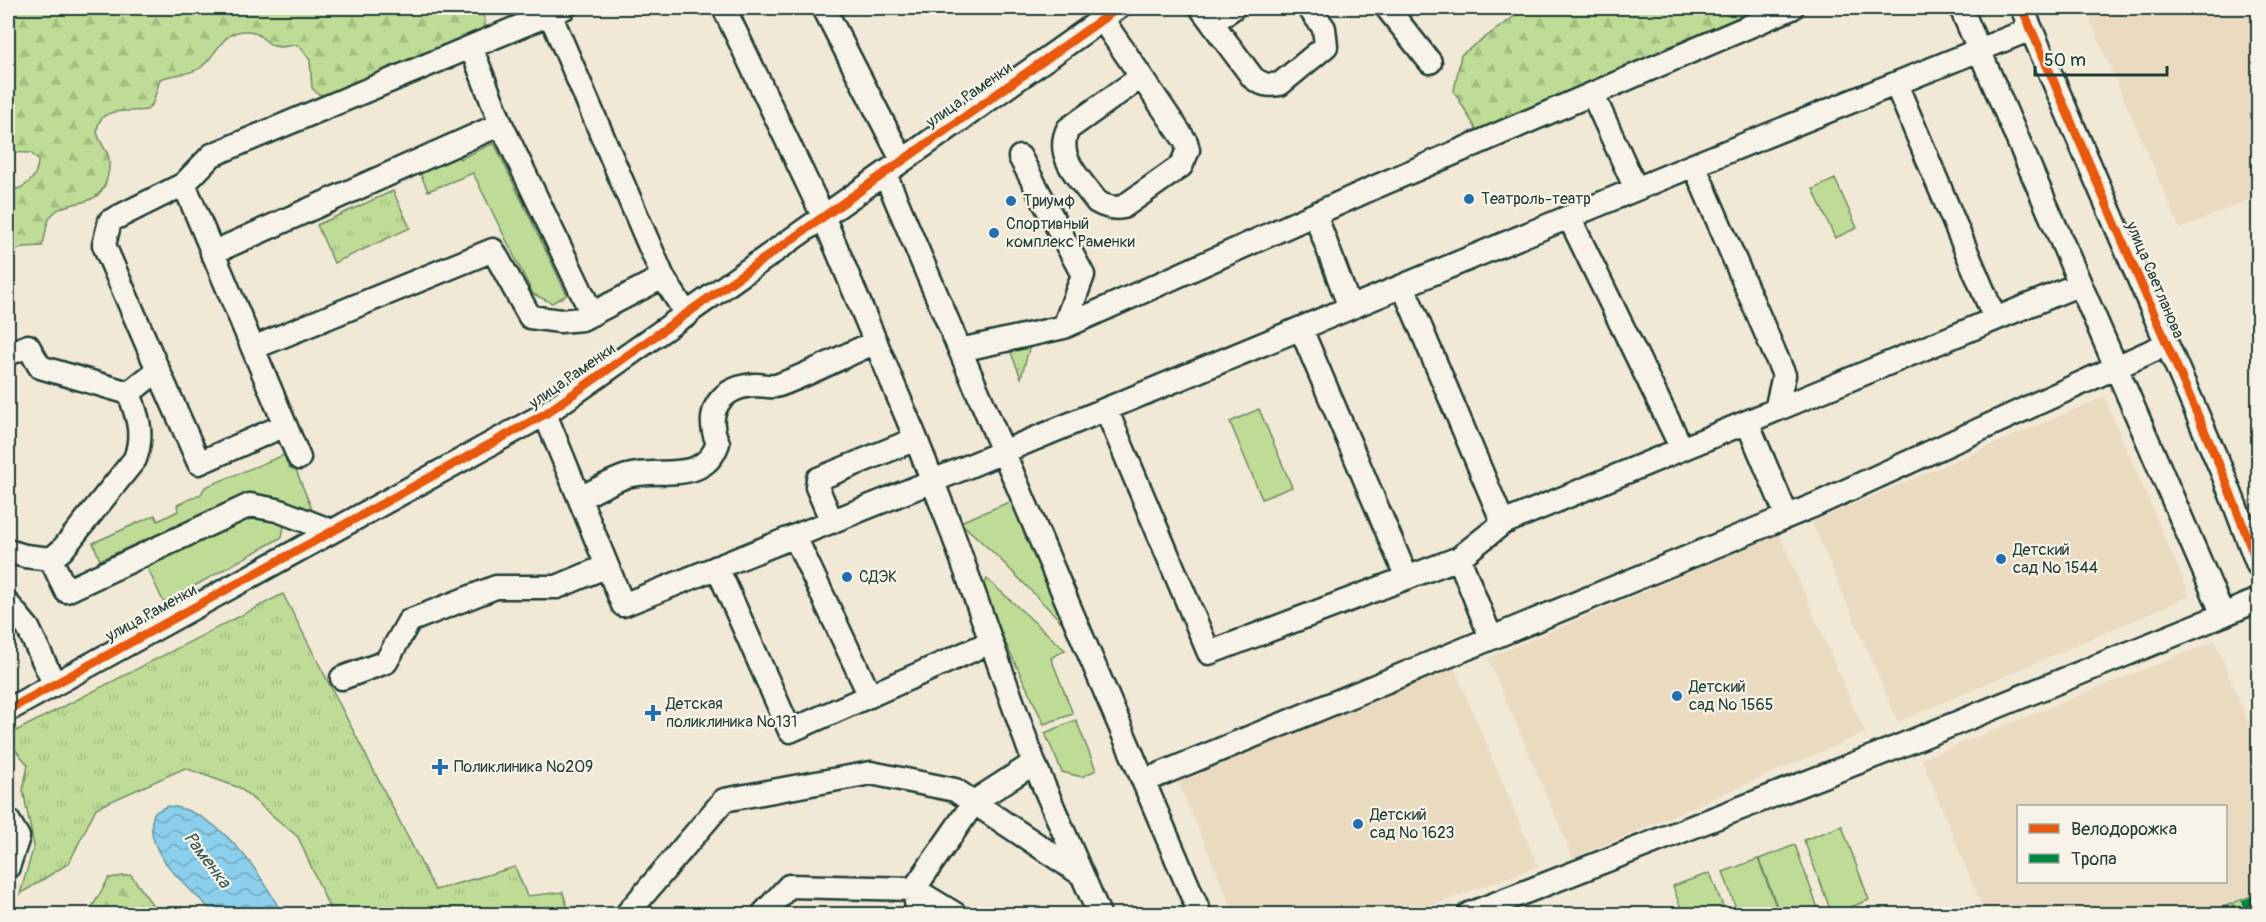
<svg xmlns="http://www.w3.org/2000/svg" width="2266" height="922" font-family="Pangolin,sans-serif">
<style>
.built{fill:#eadac0;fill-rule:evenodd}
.green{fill:#bedc95;stroke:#6e8c64;stroke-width:1.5}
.forest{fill:url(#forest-firs);stroke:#6e8c64;stroke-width:1.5}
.park{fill:url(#park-tufts);stroke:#6e8c64;stroke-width:1.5}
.water{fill:url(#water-waves);stroke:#6095a2;stroke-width:1.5}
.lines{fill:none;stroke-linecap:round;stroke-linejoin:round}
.minor-casing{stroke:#1f3d34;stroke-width:27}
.minor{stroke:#f7f3e8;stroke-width:22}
.quiet{stroke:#00873e;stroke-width:8;stroke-dasharray:15 8;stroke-linecap:butt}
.cycleway-casing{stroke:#f7f3e8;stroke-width:13}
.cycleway{stroke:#e8590c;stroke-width:9}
.poi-dot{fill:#1f6fb2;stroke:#f7f3e8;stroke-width:2}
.labels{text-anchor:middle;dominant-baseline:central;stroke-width:4.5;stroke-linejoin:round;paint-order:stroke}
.street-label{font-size:16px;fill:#1f3d34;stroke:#f7f3e8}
.poi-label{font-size:16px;fill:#1f3d34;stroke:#f7f3e8;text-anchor:start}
.water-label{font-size:18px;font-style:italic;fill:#355a59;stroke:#f7f3e8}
</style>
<defs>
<pattern id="forest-firs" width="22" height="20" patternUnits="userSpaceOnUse" patternTransform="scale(1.5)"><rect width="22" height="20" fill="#bedc95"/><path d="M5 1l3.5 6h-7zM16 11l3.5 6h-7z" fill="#a3be81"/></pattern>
<pattern id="park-tufts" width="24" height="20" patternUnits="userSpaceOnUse" patternTransform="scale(1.5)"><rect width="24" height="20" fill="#bedc95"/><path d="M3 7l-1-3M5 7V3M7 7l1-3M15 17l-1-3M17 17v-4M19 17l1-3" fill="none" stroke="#a3be81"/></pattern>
<pattern id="water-waves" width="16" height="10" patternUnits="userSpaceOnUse" patternTransform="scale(1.5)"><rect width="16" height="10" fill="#8bcfec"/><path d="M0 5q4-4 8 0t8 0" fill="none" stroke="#71a9c0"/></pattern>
</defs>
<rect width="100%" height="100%" fill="#f1e8d6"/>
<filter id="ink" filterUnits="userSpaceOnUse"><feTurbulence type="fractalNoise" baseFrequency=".0167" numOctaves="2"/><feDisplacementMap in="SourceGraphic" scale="12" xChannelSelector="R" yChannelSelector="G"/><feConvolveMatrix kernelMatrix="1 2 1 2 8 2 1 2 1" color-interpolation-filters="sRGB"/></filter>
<g filter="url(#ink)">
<path class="built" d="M2085,8h173v188l-78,33z
M2104,397l86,199 -292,126 -86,-200z
M1779,534l86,199 -292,125 -85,-200z
M2215,641l43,106v144l-59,23h-214l-63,-155zM2018,806h208v76h-208z
M1453,665l85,201 -129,48h-174l-57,-132z"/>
<path class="green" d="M494,143l73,152 -15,8 -19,-9 -60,-121 -45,18 -13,-29 39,-17 6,14z
M1835,179l22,49 -22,10 -22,-49z
M1259,409l33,78 -30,12 -32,-77z
M289,453l26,64 -56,-23 -20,4 -139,62 -7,-17 62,-28 3,6 20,-10 -1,-6 24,-11 4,-7z
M1022,497l66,152 -90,-92 -38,-35z
M250,513l31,9 3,5 -2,10 -118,66 -16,-34 1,-10z
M987,579l78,71 -14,8 22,56 -29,10 -63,-133z
M1076,720l20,50 -14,7 -20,-5 -17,-39z
M1842,826l27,74 -37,14 -28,-74z
M1795,845l25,69h-40l-21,-55z
M1758,859l21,55h-41l-15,-42z
M1710,873l16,41h-43l-10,-28z"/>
<path class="forest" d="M17,8h455l13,10v10l-6,7 -151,60 -10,-1 -6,-6 -2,-28 -11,-15c-10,-1 -18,5 -27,0 -8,-4 -13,-13 -23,-14 -29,-2 -30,24 -49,37 -10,7 -28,6 -40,11l-7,24 -6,7c-12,2 -36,-2 -45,8 -10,13 -2,22 4,33 5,7 3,20 1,28 -9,34 -44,16 -58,40 -4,8 -3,19 -7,27l-19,1 -15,8v-65c17,0 30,-12 30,-30l-7,-7 -23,-1v-141z
M1526,8h249l-296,126 -25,-43 7,-36z
M131,875l25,35 10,4h-78l21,-36z"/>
<path class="park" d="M393,191l17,37 -76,35 -17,-38z
M1033,334l-12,44 -15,-38z
M283,594l152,296 80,-23 12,29 36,-4 6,22h-237l-34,-77 -58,-49 -55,-20 -89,40 -27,55 -49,31 14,-48 -11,-56 5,-25 -20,-24v-6z
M2258,893v21h-53z"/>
<path class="water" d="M167,806c51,3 94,67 115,108h-67c-24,-26 -75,-61 -61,-101z"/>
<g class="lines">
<g class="minor-casing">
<path id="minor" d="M724,8l99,208 93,223 34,87 84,237 65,151
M824,8l78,152
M1201,8l52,70c10,7 15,8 27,6l46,-38 -2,-18 -15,-20
M1387,8l43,54
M2022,8l201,466 35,91
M550,14l113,263 24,38
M1102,19l84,123 2,8 -7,16 -58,41c-10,2 -17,0 -26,-5 -16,-22 -43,-45 -29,-73l73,-52
M1212,23l21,-15
M471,47l30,77
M1896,84l99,235
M1593,95l43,94
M1020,157l63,118 -19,52
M1694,165l90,210 -8,35
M885,174l315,740
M1315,214l35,94
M1569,217l113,232
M212,253l289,-129 91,190
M1403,286l100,237
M1301,329l106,249
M253,348l240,-98 37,67 30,4 22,-2 81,-42
M960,350l104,-23 309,-139 419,-180
M8,354l20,-8 12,21 89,26c9,24 15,41 6,66l-73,91 -11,9 -26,-3 -17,-5
M158,370l41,93 86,-38
M129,393l29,-23 -54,-125 6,-24 74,-37
M1106,409l103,244 250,-95 44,-35 577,-239
M545,414l78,191 310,-124 761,-316 337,-136
M1747,422l40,94
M299,458l-115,-274 28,-29 352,-147
M580,498c15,-7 31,-17 47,-22 33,-9 77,9 91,-33 -15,-32 4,-57 38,-58 8,0 16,3 23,0 33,-12 64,-29 97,-43
M832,522l-15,-35 1,-8 98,-40
M795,537l75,159
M1459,558l32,80
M51,559l15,32 184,-86 27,5 55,21
M717,567l73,164 201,-89
M8,604l20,24 26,55
M2223,615l35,-15
M342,678l44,-16 23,-41 87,-34h61l50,-21
M8,710l537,-296 573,-406
M1144,781l671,-276 352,-161
M8,820l10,17 -10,30
M914,889l41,25
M914,889l4,25
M627,914l97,-114 147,-27 84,17 126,84
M763,914l26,-28 125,3 61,-88 59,-38
M1469,914l426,-166 328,-133 -262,-607"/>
</g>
<use href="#minor" class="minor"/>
<path class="quiet" d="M2222,914l36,-16"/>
<g class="cycleway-casing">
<path id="cycleway" d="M2022,8l201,466 35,91
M8,710l537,-296 573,-406"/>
</g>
<use href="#cycleway" class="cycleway"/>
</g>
</g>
<g class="poi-dot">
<circle cx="1469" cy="199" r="6"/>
<circle cx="1011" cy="201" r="6"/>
<circle cx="994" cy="233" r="6"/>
<circle cx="2001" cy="559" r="6"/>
<circle cx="847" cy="577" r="6"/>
<circle cx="1677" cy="696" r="6"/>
<path d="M650 704h6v6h6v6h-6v6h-6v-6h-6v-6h6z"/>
<path d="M437 758h6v6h6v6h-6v6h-6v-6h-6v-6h6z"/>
<circle cx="1358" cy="824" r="6"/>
</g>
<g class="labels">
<g class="street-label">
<text transform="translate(969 95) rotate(-35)">улица Раменки</text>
<text transform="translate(2155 280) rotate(67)">улица Светланова</text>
<text transform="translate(572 376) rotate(-35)">улица Раменки</text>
<text transform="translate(151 613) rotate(-29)">улица Раменки</text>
</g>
<g class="poi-label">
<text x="1481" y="199">Театроль-театр</text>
<text x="1023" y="201">Триумф</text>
<text x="1006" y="224">Спортивный<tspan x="1006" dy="18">комплекс Раменки</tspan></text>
<text x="2013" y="550">Детский<tspan x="2013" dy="18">сад № 1544</tspan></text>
<text x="859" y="577">СДЭК</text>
<text x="1689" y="687">Детский<tspan x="1689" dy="18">сад № 1565</tspan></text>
<text x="666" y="704">Детская<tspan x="666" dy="18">поликлиника №131</tspan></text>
<text x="454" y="767">Поликлиника №209</text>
<text x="1370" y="815">Детский<tspan x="1370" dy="18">сад № 1623</tspan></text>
</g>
<g class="water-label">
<text transform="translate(207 860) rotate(53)">Раменка</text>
</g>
</g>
<rect width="2266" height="922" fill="none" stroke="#f7f3e8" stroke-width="30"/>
<rect x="15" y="15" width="2236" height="892" fill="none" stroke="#1f3d34" stroke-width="2" filter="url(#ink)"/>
<rect x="2017" y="805" width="210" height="78" fill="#f7f3e8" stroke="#a1aaa0" stroke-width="1.5"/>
<rect x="2029" y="824" width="30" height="9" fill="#e8590c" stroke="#a1aaa0" stroke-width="1.5"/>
<text x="2071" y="835" font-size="18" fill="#1f3d34">Велодорожка</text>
<rect x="2029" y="854" width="30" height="9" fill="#00873e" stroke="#a1aaa0" stroke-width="1.5"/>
<text x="2071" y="865" font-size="18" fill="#1f3d34">Тропа</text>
<path d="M2035 66v9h132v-9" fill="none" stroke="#1f3d34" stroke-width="3"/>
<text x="2044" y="66" font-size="18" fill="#1f3d34" stroke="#f7f3e8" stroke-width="4.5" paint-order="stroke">50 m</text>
</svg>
